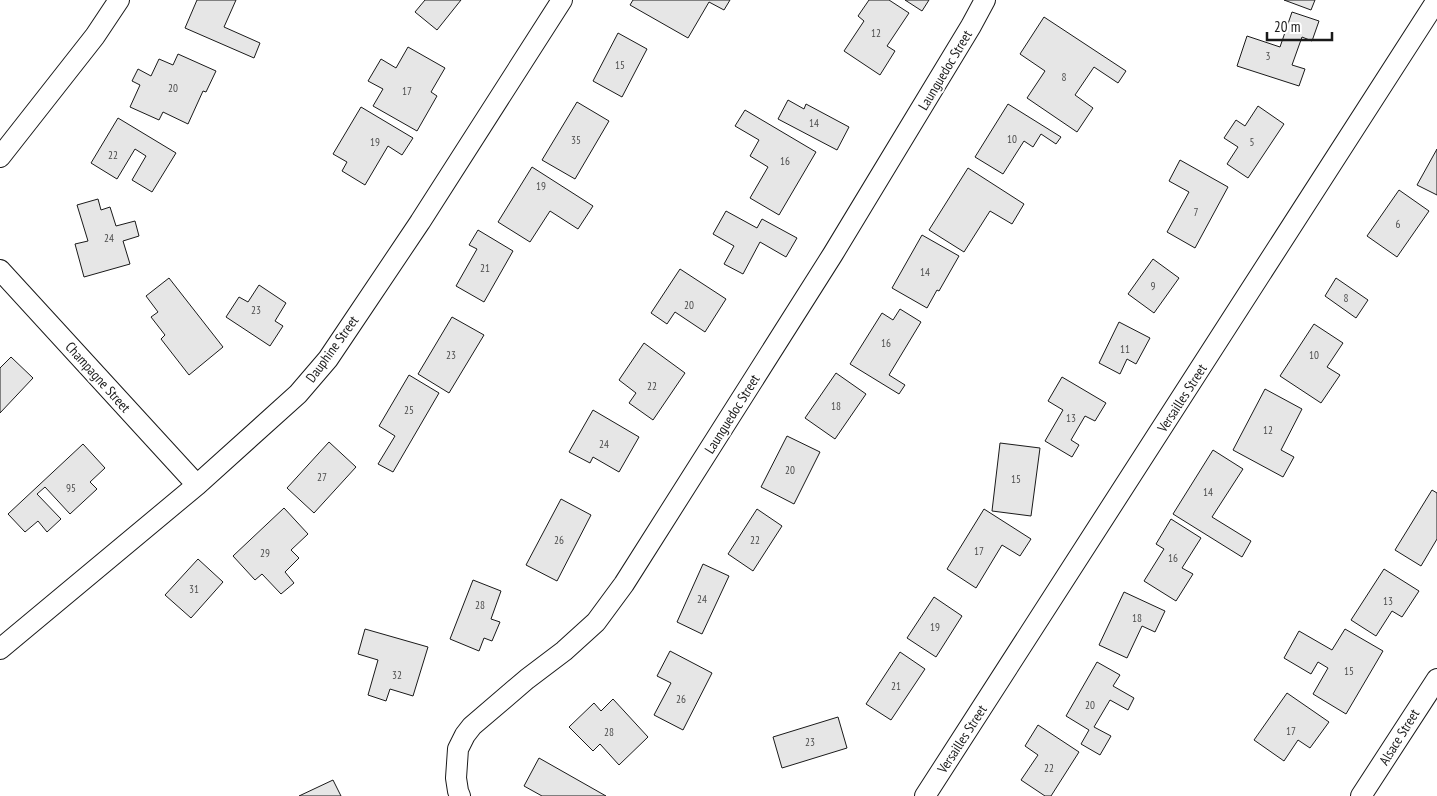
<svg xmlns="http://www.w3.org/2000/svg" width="1437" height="796" font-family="'PT Sans Narrow',sans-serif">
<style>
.building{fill:#e6e6e6;stroke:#1a1a1a}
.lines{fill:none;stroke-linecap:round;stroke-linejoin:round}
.street-casing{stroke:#1a1a1a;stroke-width:22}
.street{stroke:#fff;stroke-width:20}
.labels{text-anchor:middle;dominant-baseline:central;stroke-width:4;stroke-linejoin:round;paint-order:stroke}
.number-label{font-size:11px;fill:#4d4d4d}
.street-label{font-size:14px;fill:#1a1a1a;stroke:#fff}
</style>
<rect width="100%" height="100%" fill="#fff"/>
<path class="building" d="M197,0h39l-12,27 36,16 -6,15 -69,-30z
M425,0h36l-24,30 -22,-18z
M633,0h97l-6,10 -15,-8 -21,36 -58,-33z
M869,0h20l20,13 -22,33 8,5 -15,24 -36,-24 20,-30 -6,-5z
M905,0h24l-7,11z
M1284,0h31l-4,10z
M1292,12l27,9 -7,20 -10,-4 -10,28 13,4 -6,17 -62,-20 10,-30 33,11z
M1044,17l82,54 -8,12 -24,-16 -19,28 18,13 -16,24 -50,-34 18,-27 -25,-17z
M618,33l29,16 -25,48 -29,-16z
M408,47l37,21 -14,24 6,4 -20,35 -44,-25 10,-17 -15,-8 13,-22 15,9z
M178,54l38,17 -10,21 -3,-1 -15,33 -25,-12 -4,8 -29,-13 10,-22 -8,-4 6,-12 13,7 8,-17 14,6z
M788,100l16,9 2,-5 43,23 -12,23 -59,-31z
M577,102l32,19 -34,58 -33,-19z
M1008,104l53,33 -5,7 -15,-10 -8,13 -9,-6 -21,33 -28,-17z
M1258,106l26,18 -36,54 -21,-14 11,-17 -14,-9 12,-18 9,6z
M361,107l52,31 -11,17 -14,-9 -23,39 -23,-14 5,-9 -14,-8z
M745,110l71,42 -37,63 -29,-17 18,-31 -18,-11 9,-16 -24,-14z
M118,118l58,35 -24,39 -20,-12 14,-24 -11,-7 -18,30 -26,-16z
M1437,149v46l-20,-10z
M1180,160l48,27 -33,61 -28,-16 22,-40 -20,-11z
M532,167l61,39 -15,23 -28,-18 -20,31 -32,-20z
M968,168l56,36 -12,20 -22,-13 -26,41 -35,-22z
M1399,190l30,21 -32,46 -30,-21z
M98,199l3,11 9,-3 6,19 19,-5 4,15 -16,5 7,23 -46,13 -9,-33 13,-3 -11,-36z
M726,211l31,17 5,-9 35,19 -11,19 -26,-15 -17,32 -19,-10 10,-18 -21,-12z
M478,230l35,21 -29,51 -28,-16 21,-37 -8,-4z
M922,235l37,21 -20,35 -2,-1 -10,18 -35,-20z
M1153,259l26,19 -25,35 -26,-19z
M680,269l46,30 -21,33 -30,-20 -8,12 -16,-11z
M169,278l54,69 -34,28 -28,-36 4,-4 -14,-18 7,-5 -12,-16z
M1336,278l32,22 -12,18 -31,-22z
M259,285l27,18 -11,18 8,5 -13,20 -44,-29 13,-20 9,5z
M900,309l21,13 -32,53 16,10 -6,9 -49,-30 32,-51 11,7z
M452,317l32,18 -35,58 -31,-19z
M1119,322l31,16 -14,26 -9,-5 -7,15 -21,-11z
M1314,324l29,19 -16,24 13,8 -19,28 -41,-27z
M644,343l41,30 -32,47 -24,-17 7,-10 -17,-13z
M11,357l22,21 -33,35v-45z
M836,373l30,21 -31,45 -30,-21z
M409,375l30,18 -46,79 -15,-8 17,-28 -16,-10z
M1062,377l44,26 -11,18 -10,-5 -14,24 8,5 -7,12 -27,-16 18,-31 -15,-9z
M1265,389l37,20 -21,41 13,7 -11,20 -50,-27z
M593,410l46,27 -20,35 -26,-15 -3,6 -21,-11z
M787,436l33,16 -26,52 -33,-17z
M329,442l27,25 -42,46 -27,-25z
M1000,443l40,5 -9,68 -39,-5z
M83,444l22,24 -15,14 7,7 -27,25 -25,-27 -8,7 24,25 -14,13 -9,-11 -13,11 -17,-18z
M1213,450l30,19 -31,48 39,24 -9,16 -69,-43z
M1432,490l5,3v46l-16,27 -26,-16z
M561,499l30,16 -34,66 -31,-16z
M284,508l24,26 -17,16 8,8 -14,14 9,11 -13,11 -19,-20 -7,6 -22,-24z
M757,509l25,17 -29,45 -25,-17z
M984,509l47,30 -11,17 -18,-11 -26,43 -29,-19z
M1171,519l30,19 -19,30 11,6 -17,27 -32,-20 20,-32 -8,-5z
M198,559l25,23 -32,36 -26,-23z
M703,564l26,12 -27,58 -25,-12z
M1384,569l35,22 -17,26 -10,-6 -16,25 -25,-16z
M473,580l28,11 -10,28 9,3 -8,19 -8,-3 -5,13 -29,-12z
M1124,592l41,19 -10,21 -13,-6 -15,32 -28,-13z
M934,597l28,19 -26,41 -29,-19z
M365,629l63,18 -15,49 -23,-7 -4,12 -18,-6 10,-35 -20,-6z
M1345,629l38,22 -37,63 -33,-20 15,-26 -10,-6 -7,12 -27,-16 15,-27 33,19z
M670,651l42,22 -29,57 -29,-15 17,-32 -14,-7z
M900,652l25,17 -34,51 -25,-16z
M1097,662l23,13 -7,11 21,12 -6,12 -18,-10 -16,27 17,9 -11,19 -19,-11 8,-14 -23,-14z
M1287,693l42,29 -19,26 -12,-8 -14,21 -30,-21z
M613,699l35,38 -29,28 -19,-21 -7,7 -24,-24 25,-24 7,8z
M838,717l9,31 -65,20 -9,-31z
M1038,725l41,27 -28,44h-6l-24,-16 17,-25 -13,-9z
M539,758l67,38h-64l-18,-10z
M333,780l8,16h-42z"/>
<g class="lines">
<g class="street-casing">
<path id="street" d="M0,157l95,-121 24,-36
M0,270l197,215
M0,649l197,-164 101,-91 30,-35 92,-137 142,-222
M460,796l-2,-5 -2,-13 2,-29 7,-14 7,-9 55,-47 37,-28 32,-29 28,-38 209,-330 138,-228 14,-26
M925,796l512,-796
M1361,796l76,-117"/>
</g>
<use href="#street" class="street"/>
</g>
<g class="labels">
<g class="number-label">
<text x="876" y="33">12</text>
<text x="1268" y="56">3</text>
<text x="620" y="65">15</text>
<text x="1064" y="77">8</text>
<text x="173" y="88">20</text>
<text x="407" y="91">17</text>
<text x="814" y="123">14</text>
<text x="1012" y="139">10</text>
<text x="576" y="140">35</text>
<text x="375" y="142">19</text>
<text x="1252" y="142">5</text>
<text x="113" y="155">22</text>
<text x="785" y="161">16</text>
<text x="541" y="186">19</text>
<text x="1196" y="212">7</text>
<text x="1398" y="224">6</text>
<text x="109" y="238">24</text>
<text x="485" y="268">21</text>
<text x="925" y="272">14</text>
<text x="1153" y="286">9</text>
<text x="1346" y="298">8</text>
<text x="689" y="305">20</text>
<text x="256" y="310">23</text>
<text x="886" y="343">16</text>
<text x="1125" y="349">11</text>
<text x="451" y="355">23</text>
<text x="1314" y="355">10</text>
<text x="652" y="386">22</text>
<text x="836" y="406">18</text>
<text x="409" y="410">25</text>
<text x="1071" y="418">13</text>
<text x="1268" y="430">12</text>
<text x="604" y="444">24</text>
<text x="790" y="470">20</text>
<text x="322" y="477">27</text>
<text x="1016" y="479">15</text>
<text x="71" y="488">95</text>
<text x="1208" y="492">14</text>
<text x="559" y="540">26</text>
<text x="755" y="540">22</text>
<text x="979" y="551">17</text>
<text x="265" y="553">29</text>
<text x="1173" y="558">16</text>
<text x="194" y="589">31</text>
<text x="702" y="599">24</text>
<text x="1388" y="601">13</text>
<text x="480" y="605">28</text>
<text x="1137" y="618">18</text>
<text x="935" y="627">19</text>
<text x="1349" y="671">15</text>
<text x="397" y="675">32</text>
<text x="896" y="686">21</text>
<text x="681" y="699">26</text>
<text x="1090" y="705">20</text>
<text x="1291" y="731">17</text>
<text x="609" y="732">28</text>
<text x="810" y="742">23</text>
<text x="1049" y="768">22</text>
</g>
<g class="street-label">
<text transform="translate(945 70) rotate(-59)">Launguedoc Street</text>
<text transform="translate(332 349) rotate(-54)">Dauphine Street</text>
<text transform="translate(98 377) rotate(48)">Champagne Street</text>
<text transform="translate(1182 398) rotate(-57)">Versailles Street</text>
<text transform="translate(732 414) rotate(-58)">Launguedoc Street</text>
<text transform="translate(1399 737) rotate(-58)">Alsace Street</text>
<text transform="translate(962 739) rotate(-57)">Versailles Street</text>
</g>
</g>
<path d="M1267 32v8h65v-8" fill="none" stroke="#1a1a1a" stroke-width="2.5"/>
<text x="1274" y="32" font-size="15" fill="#1a1a1a" stroke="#ffffff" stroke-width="4" paint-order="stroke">20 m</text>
</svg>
